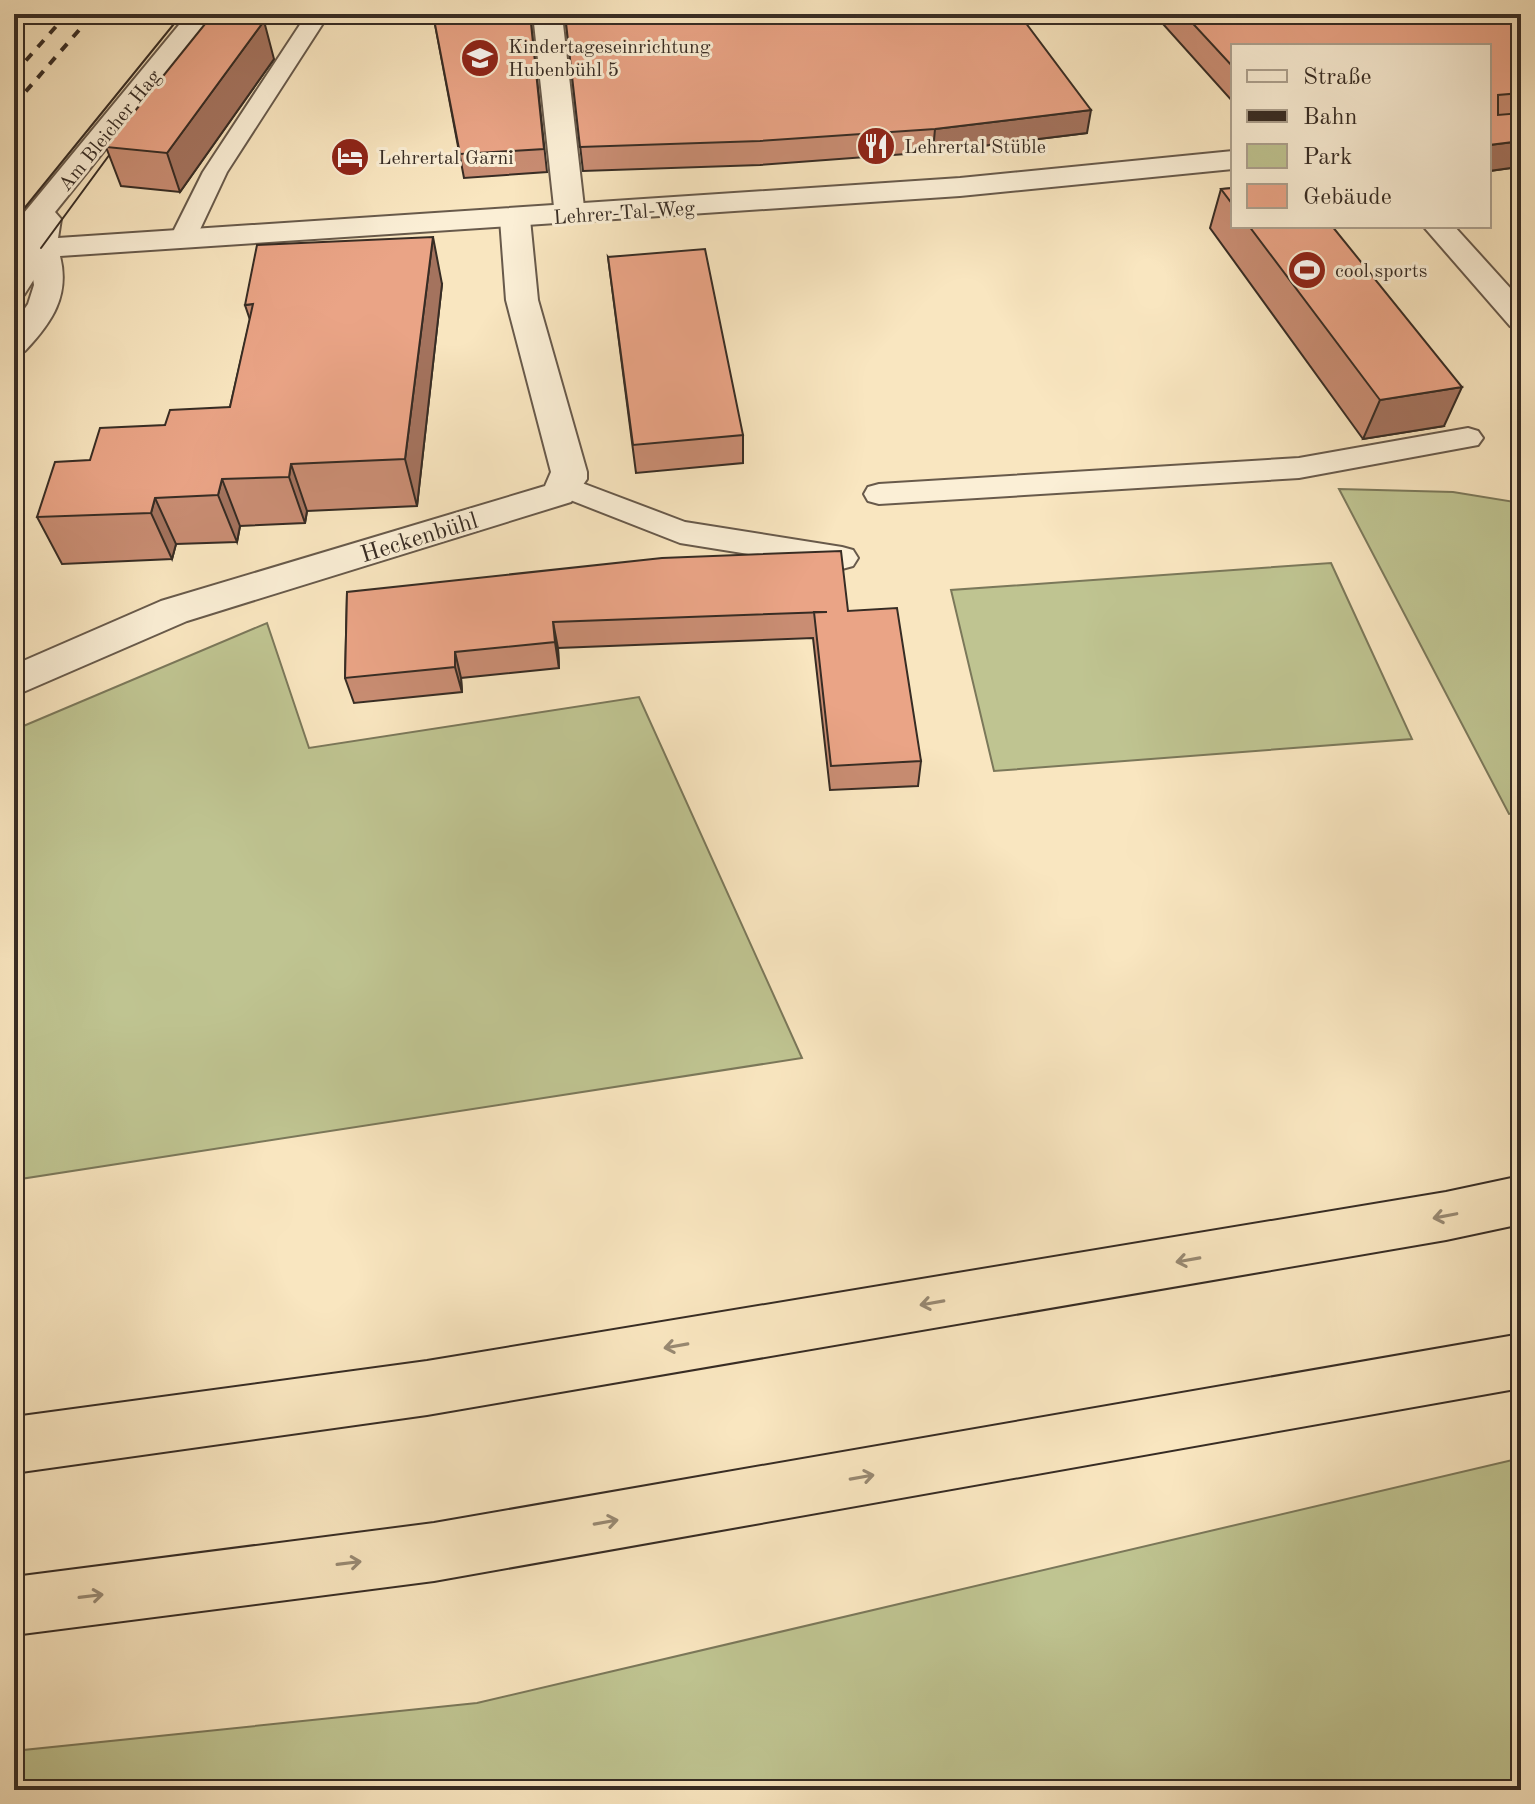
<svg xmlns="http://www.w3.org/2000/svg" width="1535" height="1804" font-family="'Old Standard TT',serif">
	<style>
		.green { fill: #bfc491; stroke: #7b785a; stroke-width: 2 }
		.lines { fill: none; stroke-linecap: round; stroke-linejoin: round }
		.service-casing { stroke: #685a4b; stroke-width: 4 }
		.minor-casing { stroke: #685a4b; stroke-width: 4 }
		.tertiary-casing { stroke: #685a4b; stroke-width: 4 }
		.trunk-casing { stroke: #372c24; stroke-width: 4 }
		.service { fill: #fbefd6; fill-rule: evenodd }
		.minor { fill: #fbefd6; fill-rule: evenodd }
		.tertiary { fill: #fbefd6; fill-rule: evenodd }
		.trunk { fill: #f9e6c0; fill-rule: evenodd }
		.tram { stroke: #372c24; stroke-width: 2 }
		.rail { stroke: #372c24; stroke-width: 4; stroke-dasharray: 9 9; stroke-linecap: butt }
		.wall { fill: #c98d73; stroke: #372c24; stroke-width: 2 }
		.shaded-wall { fill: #a4735e; stroke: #372c24; stroke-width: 2 }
		.building { fill: #eaa486; stroke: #372c24; stroke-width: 2 }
		.oneway { stroke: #988972 }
		.labels { text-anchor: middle; stroke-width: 6; stroke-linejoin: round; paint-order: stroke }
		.far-poi-label { font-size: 20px; fill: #372c24; stroke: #fbefd6; text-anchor: start }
		.far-street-label { font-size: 20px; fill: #372c24; stroke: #fbefd6 }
		.street-label { font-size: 24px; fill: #372c24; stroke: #fbefd6 }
	</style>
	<rect width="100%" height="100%" fill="#f9e6c0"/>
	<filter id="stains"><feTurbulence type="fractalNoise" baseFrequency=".0025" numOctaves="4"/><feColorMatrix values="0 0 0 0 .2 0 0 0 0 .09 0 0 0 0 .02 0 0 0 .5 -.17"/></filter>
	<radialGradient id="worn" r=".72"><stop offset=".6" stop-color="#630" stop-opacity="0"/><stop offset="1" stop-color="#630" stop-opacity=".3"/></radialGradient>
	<!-- green -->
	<path class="green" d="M1339,489L1453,492L1521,503V812L1509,814Z
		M1331,563L1412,739L994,771L951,590Z
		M267,623L309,748L639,697L802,1058L14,1180V730Z
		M1521,1458V1790H14V1751L477,1703Z"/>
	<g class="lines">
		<!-- service casing -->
		<g class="service-casing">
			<path id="service" d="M307,14H329L227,172L195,240L191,246H173L169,240L203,172Z
				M41,240L54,248L24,295L14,297V269L32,242Z
				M1468,428L1478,431L1483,438L1478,445L1299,478L879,504L868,501L864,494L868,487L879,484L1299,458Z
				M566,477L685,522L842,547L853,550L858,558L853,566L842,569L680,543L555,494L551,487L555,480Z"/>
		</g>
		<!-- minor casing -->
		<g class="minor-casing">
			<path id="minor" d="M533,14H559L563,24L585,216L580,222H560L555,216Z
				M515,210L526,213L530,219L538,300L587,472V479L571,502L187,621L14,696V665L161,601L545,486L551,472L506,300L500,219L504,213Z
				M1423,226H1454L1521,300V329L1510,326Z"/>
		</g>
		<!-- tertiary casing -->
		<g class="tertiary-casing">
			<path id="tertiary" d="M188,14H214L55,212L61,219L58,238L960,178L1233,151V169L960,196L60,256C70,296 52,322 25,351L14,354V324L28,304L34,285L30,258L14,259V225Z"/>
		</g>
		<!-- trunk casing -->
		<g class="trunk-casing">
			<path id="trunk" d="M1521,1176V1224L1446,1240L427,1415L14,1473V1417L427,1361L1446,1192Z
				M1521,1334V1388L434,1581L14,1635V1577L434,1523Z"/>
		</g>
		<!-- service -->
		<use href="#service" class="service"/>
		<!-- minor -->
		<use href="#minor" class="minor"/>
		<!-- tertiary -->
		<use href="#tertiary" class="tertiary"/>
		<!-- trunk -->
		<use href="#trunk" class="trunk"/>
		<!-- tram -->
		<path class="tram" d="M14,221L182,14
			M41,248L121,139"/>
		<!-- rail -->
		<path class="rail" d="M14,74L67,14
			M14,105L93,14"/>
	</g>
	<!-- wall -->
	<path class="wall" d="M433,14H530L547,172L464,178Z
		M565,14L1087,133L933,152L760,165L583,171Z
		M1154,14H1262L1268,21H1273L1267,14H1521V170L1518,167L1489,171V46H1233V102Z
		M274,59L180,192L121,186L106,147Z
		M1233,188V226H1332L1444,426L1363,439L1210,228L1221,189Z
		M608,257L743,435V463L636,473Z
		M442,284L417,506L307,511L305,523L240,526L237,542L176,544L172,559L62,564L37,517L90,460L165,425L230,407L250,320L245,305Z
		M347,592L848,611L921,761L918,786L830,790L813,638L558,648L559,668L461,678L462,692L354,703L345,678Z"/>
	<!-- shaded-wall -->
	<path class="shaded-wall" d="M264,21L274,59L180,192L167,153Z
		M1091,110L1087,133L933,152L935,129Z
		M1521,141V160L1518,167L1489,171V145Z
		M433,237L442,284L417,506L405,459Z
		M1462,387L1444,426L1363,439L1380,400Z
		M291,464L307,511L305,523L289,477Z
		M222,479L240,526L237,542L218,495Z
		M155,498L176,544L172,559L151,513Z
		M553,622L558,648L559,668L555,642Z
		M455,652L461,678L462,692L455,667Z"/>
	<!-- building -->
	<path class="building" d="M213,14H254L264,21L167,153L106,147Z
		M433,14H530L544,149L460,154Z
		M565,14H1019L1091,110L935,129L760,141L580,147Z
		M1184,14H1262L1268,21L1300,22V18L1297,14H1521V63L1515,64L1521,70V93L1498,95V115L1521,113V141L1489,145V46H1233V67Z
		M1233,188V205L1221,189Z
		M1249,226H1332L1462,387L1380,400Z
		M433,237L405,459L291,464L289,477L222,479L218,495L155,498L151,513L37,517L55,462L90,460L100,428L165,425L170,410L230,407L253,304L245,305L257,245Z
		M705,249L743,435L633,445L608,257Z
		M841,551L848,611L897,608L921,761L831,766L814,612H827L553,622L555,642L455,652V667L345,678L347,592L662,558Z"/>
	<!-- one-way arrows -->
	<defs><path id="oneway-shaft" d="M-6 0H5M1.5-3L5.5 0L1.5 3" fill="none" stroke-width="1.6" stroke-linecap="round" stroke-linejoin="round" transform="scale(2)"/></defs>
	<g class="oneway">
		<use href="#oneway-shaft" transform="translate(1445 1216) rotate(169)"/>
		<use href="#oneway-shaft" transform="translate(1188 1260) rotate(170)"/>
		<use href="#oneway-shaft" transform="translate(932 1303) rotate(170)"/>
		<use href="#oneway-shaft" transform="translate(676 1346) rotate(170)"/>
		<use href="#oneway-shaft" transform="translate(862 1477) rotate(-10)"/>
		<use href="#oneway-shaft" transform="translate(606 1522) rotate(-10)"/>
		<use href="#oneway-shaft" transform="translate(349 1563) rotate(-7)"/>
		<use href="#oneway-shaft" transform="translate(91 1596) rotate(-7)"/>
	</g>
	<!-- icons -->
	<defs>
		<g id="school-disc" transform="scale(2)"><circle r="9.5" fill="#8f2418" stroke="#fbefd6"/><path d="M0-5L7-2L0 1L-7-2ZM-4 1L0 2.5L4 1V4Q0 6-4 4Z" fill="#fff"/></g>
		<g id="restaurant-disc" transform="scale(2)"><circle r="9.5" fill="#8f2418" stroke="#fbefd6"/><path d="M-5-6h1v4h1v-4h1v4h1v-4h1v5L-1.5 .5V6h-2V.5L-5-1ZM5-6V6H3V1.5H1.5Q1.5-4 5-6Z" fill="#fff"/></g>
		<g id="hotel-disc" transform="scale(2)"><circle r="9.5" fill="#8f2418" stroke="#fbefd6"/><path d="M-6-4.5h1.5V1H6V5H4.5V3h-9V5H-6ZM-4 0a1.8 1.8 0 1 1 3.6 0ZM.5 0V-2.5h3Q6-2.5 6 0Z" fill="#fff"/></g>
		<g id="stadium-disc" transform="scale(2)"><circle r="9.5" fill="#8f2418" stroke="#fbefd6"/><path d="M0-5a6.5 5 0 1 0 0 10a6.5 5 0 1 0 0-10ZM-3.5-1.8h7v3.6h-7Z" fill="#fff"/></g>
	</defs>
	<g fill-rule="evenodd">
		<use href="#school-disc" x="480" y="58"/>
		<use href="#restaurant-disc" x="876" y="146"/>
		<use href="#hotel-disc" x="350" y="157"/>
		<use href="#stadium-disc" x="1307" y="270"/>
	</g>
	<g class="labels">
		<!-- far-poi labels -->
		<g class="far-poi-label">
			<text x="508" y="53">Kindertageseinrichtung<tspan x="508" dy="23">Hubenbühl 5</tspan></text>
			<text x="904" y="153">Lehrertal Stüble</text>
			<text x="378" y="164">Lehrertal Garni</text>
			<text x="1335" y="277">cool sports</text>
		</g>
		<!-- far-street labels -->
		<g class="far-street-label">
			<text transform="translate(109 130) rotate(-51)" y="7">Am Bleicher Hag</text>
			<text transform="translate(624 212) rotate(-4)" y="7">Lehrer-Tal-Weg</text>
		</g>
		<!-- street labels -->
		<g class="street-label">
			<text transform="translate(419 537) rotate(-17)" y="8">Heckenbühl</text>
		</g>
	</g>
	<!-- margin -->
	<rect width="1535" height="1804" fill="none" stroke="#f9e6c0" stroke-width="48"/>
	<rect x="16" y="16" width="1503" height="1772" fill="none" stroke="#372c24" stroke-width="4"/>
	<rect x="24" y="24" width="1487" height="1756" fill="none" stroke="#372c24" stroke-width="2"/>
	<!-- legend -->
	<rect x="1231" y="44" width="260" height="184" fill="#fbefd6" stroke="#ada18f" stroke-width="2"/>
	<rect x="1247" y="70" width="40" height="12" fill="#fbefd6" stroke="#ada18f" stroke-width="2"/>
	<text x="1303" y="84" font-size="24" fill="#372c24">Straße</text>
	<rect x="1247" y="110" width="40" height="12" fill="#372c24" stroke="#ada18f" stroke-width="2"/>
	<text x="1303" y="124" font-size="24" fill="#372c24">Bahn</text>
	<rect x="1247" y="144" width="40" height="24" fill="#bfc491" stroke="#ada18f" stroke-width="2"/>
	<text x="1303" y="164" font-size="24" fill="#372c24">Park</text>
	<rect x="1247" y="184" width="40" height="24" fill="#eaa486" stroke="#ada18f" stroke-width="2"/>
	<text x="1303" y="204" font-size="24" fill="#372c24">Gebäude</text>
	<rect width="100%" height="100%" filter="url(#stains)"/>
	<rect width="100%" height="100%" fill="url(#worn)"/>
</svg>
